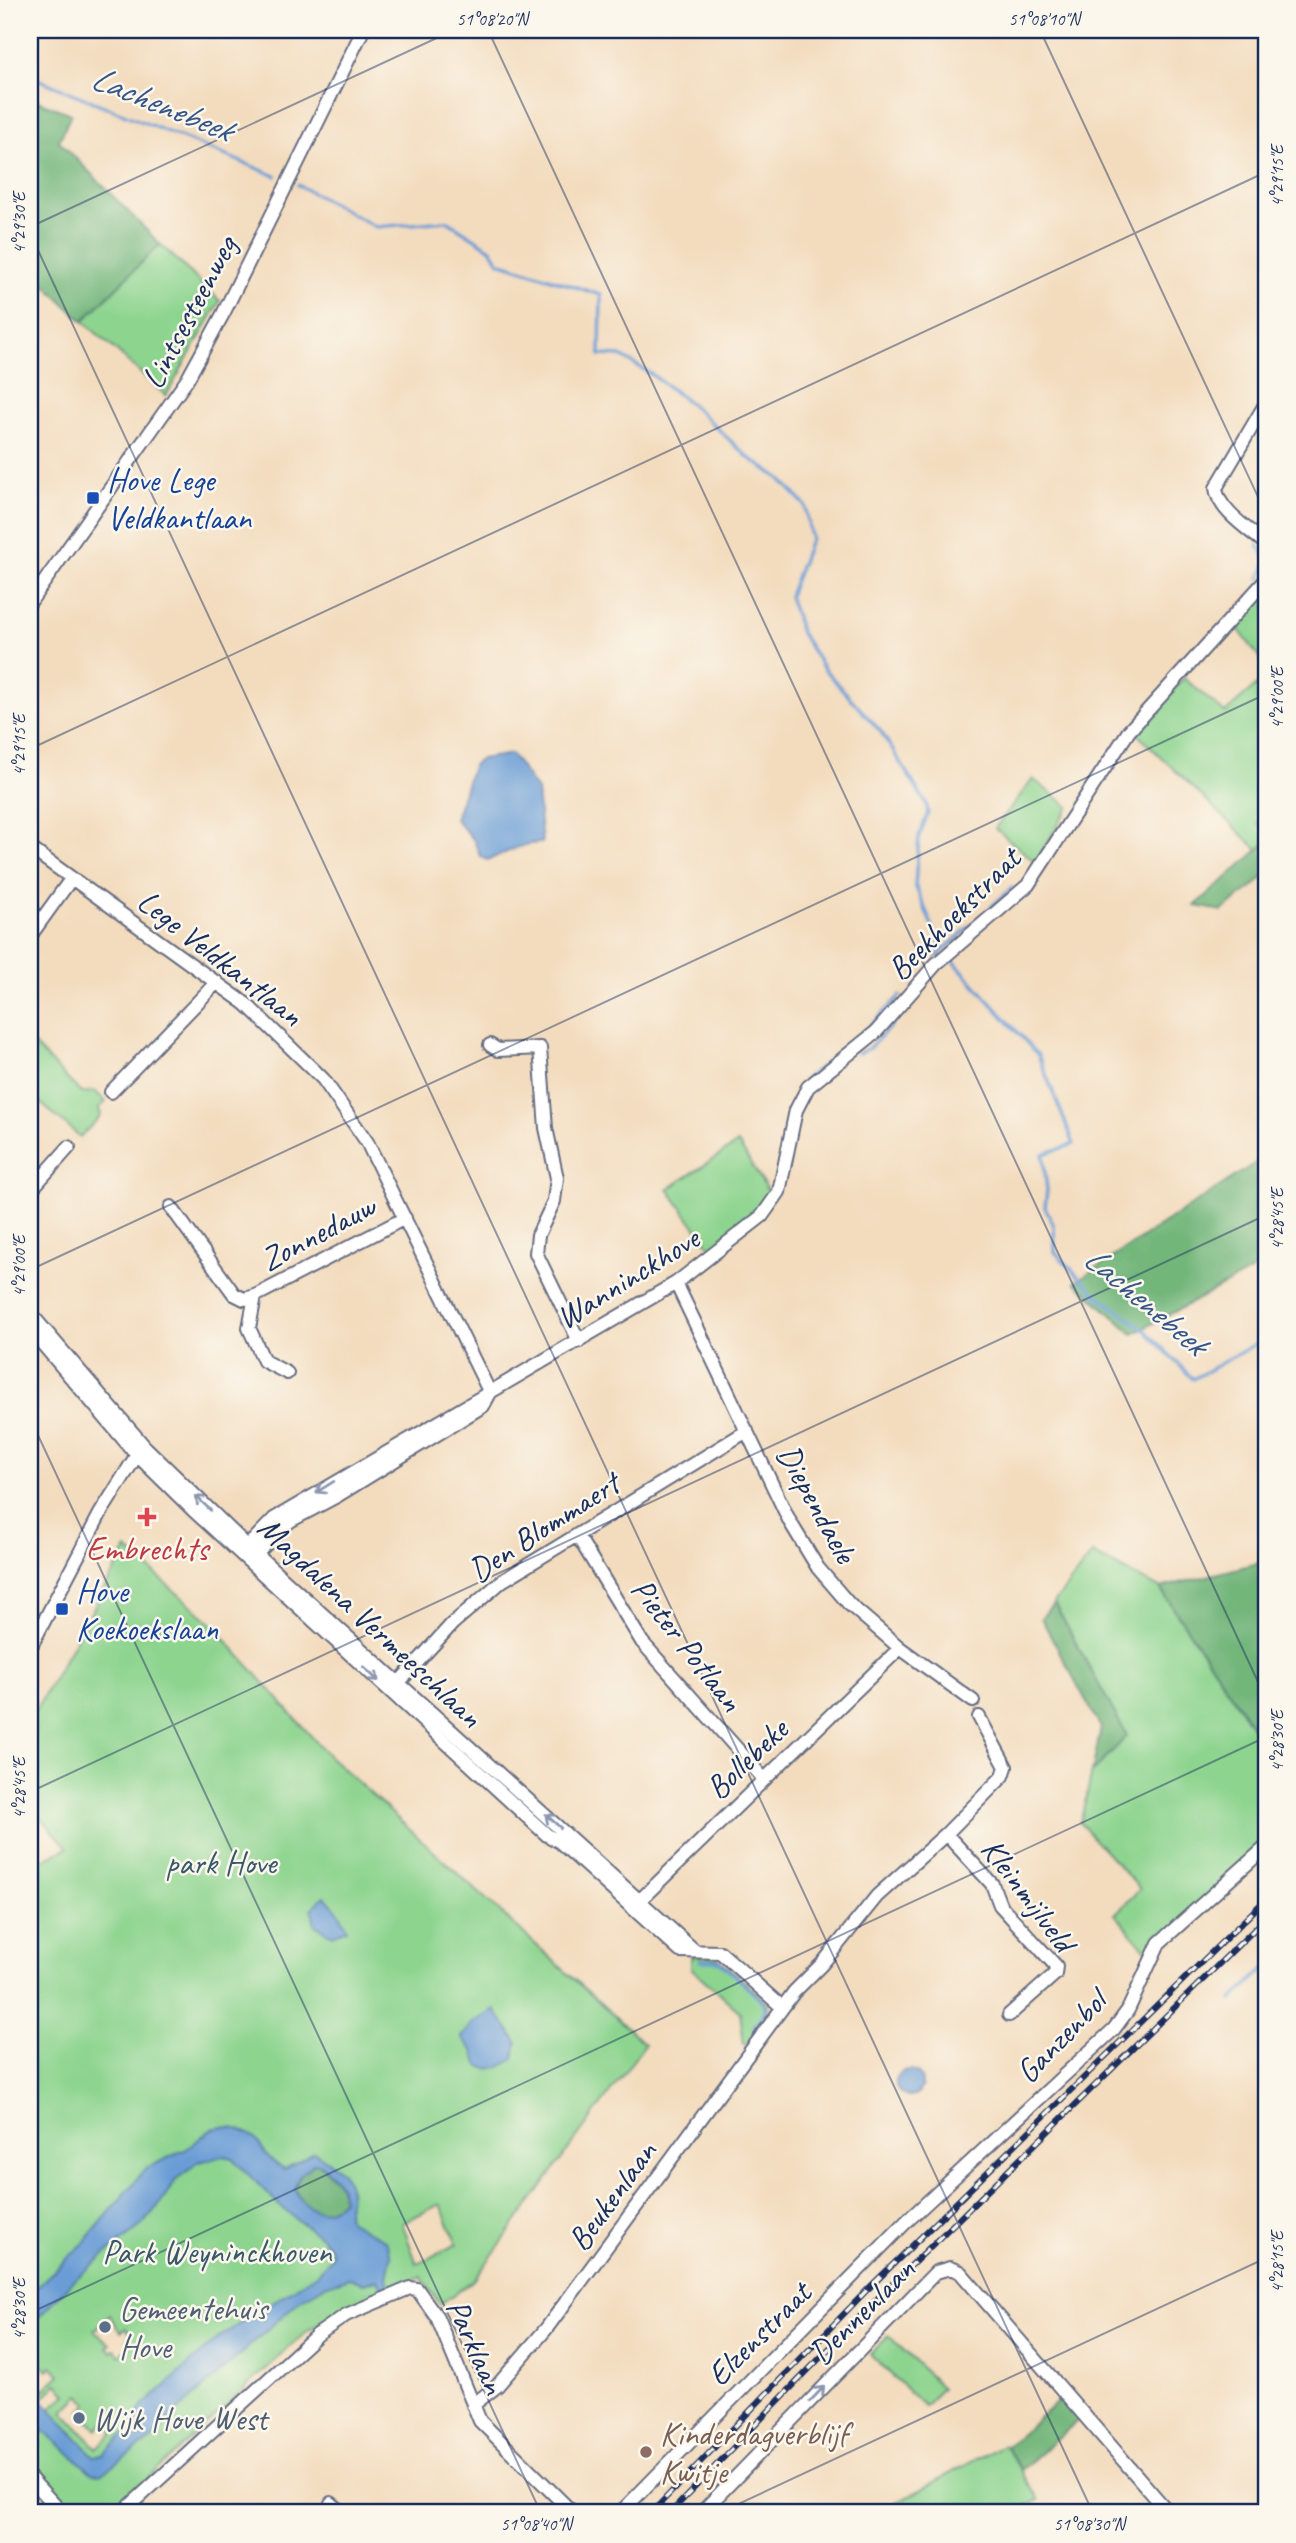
<svg xmlns="http://www.w3.org/2000/svg" width="1296" height="2543" font-family="Caveat,sans-serif">
	<style>
		.green { fill: #8dd48f; stroke: #548276; stroke-width: 2; fill-rule: evenodd }
		.forest { fill: #72b67a; stroke: #46726c; stroke-width: 2 }
		.water { fill: #6b9dd6; stroke: #43669a; stroke-width: 2; fill-rule: evenodd }
		.lines { fill: none; stroke-linecap: round; stroke-linejoin: round }
		.stream { stroke: #6b9dd6; stroke-width: 3.5 }
		.minor-casing { stroke: #676c80; stroke-width: 16 }
		.minor { stroke: #fff; stroke-width: 12 }
		.rail-casing { stroke: #1b2f5e; stroke-width: 6 }
		.rail { stroke: #fbf7ec; stroke-width: 3.5; stroke-dasharray: 10; stroke-linecap: butt }
		.oneway { stroke: #8d97ae }
		.ticks { fill: none; stroke: #1b2f5e; stroke-width: 2; stroke-opacity: 0.45 }
		.transit-dot { fill: #1a4fb4; stroke: #fbf7ec; stroke-width: 2.5 }
		.health-dot { fill: #e0444e; stroke: #fbf7ec; stroke-width: 2.5 }
		.service-dot { fill: #5c6f8a; stroke: #fbf7ec; stroke-width: 2.5 }
		.education-dot { fill: #8d6e63; stroke: #fbf7ec; stroke-width: 2.5 }
		.labels { text-anchor: middle; stroke-width: 5; stroke-linejoin: round; paint-order: stroke }
		.street-label { font-size: 33px; fill: #1b2f5e; stroke: #fbf7ec }
		.transit-label { font-size: 33px; fill: #164399; stroke: #fbf7ec; text-anchor: start }
		.health-label { font-size: 33px; fill: #be3a42; stroke: #fbf7ec }
		.park-label { font-size: 33px; fill: #38586a; stroke: #fbf7ec }
		.service-label { font-size: 33px; fill: #4e5e75; stroke: #fbf7ec; text-anchor: start }
		.education-label { font-size: 33px; fill: #785e54; stroke: #fbf7ec; text-anchor: start }
		.water-label { font-size: 35px; font-style: italic; fill: #375688; stroke: #fbf7ec }
		.neatline { fill: none; stroke: #1b2f5e; stroke-width: 2.5 }
		.ticks-label { font-size: 18px; text-anchor: middle; fill: #1b2f5e }
	</style>
	<rect width="100%" height="100%" fill="#fbf7ec"/>
	<filter id="ink" filterUnits="userSpaceOnUse"><feTurbulence type="fractalNoise" baseFrequency=".0143" numOctaves="2"/><feDisplacementMap in="SourceGraphic" scale="14" xChannelSelector="R" yChannelSelector="G"/><feConvolveMatrix kernelMatrix="1 2 1 2 8 2 1 2 1" color-interpolation-filters="sRGB"/></filter>
	<filter id="wash" filterUnits="userSpaceOnUse"><feTurbulence type="fractalNoise" baseFrequency=".00686" numOctaves="4" result="noise"/><feDisplacementMap in="SourceGraphic" scale="28" xChannelSelector="R" yChannelSelector="G"/><feGaussianBlur stdDeviation="1.57" result="paint"/><feColorMatrix in="noise" values="0 0 0 0 0 0 0 0 0 0 0 0 0 0 0 0 0 1.4 0 .05"/><feComposite in="paint" operator="in"/></filter>
	<g filter="url(#wash)">
		<rect width="100%" height="100%" fill="#f3dcbe"/>
		<!-- green -->
		<path class="green" d="M160,244L220,301L166,396L83,321Z
			M1266,589V666L1236,626Z
			M1184,678L1225,713L1257,685L1266,697V815L1257,823L1266,832V843L1258,850L1134,731Z
			M1033,779L1069,807L1035,862L995,828Z
			M30,1041L81,1093L95,1091L106,1102L99,1108L101,1116L80,1137L30,1094Z
			M738,1143L771,1196L750,1220L713,1251L668,1189Z
			M127,1549L210,1622L328,1755L645,2044L475,2279L440,2304L421,2277L351,2305L307,2331L111,2513H68L30,2473V2427L67,2394L58,2384L30,2409V2376L43,2390L60,2375L52,2366L48,2370L41,2363L36,2366L30,2363V1951L37,1943L30,1935V1872L37,1862L68,1848L30,1805V1720ZM440,2204L457,2244L417,2264L402,2223ZM110,2315L121,2332L126,2328L131,2334L127,2339L132,2344L120,2355L114,2349L111,2351L107,2347L110,2344L94,2330ZM80,2395L88,2404L81,2411L97,2429L105,2422L114,2432L97,2448L63,2412Z
			M1092,1554L1160,1588L1266,1748V1836L1152,1957L1115,1914L1140,1889L1080,1823L1092,1772L1127,1736L1054,1603Z
			M691,1956L718,1958L768,2003V2014L747,2045L744,2044L740,2012L691,1968Z
			M889,2336L942,2388L924,2406L870,2354Z
			M1004,2444L1039,2500L1009,2513H878Z"/>
		<!-- forest -->
		<path class="forest" d="M30,98L71,114L59,141L160,244L83,321L30,271Z
			M1266,843V876L1222,911L1195,906Z
			M1266,1156V1263L1133,1334L1075,1282Z
			M1266,1561V1617L1263,1618L1266,1626V1672L1255,1676L1266,1707V1734L1260,1738L1160,1588Z
			M1054,1603L1127,1736L1092,1772L1101,1728L1041,1618Z
			M314,2163L320,2164L341,2186L342,2201C325,2219 304,2210 294,2189L300,2175Z
			M1063,2397L1082,2417L1021,2470L1006,2447Z"/>
		<!-- water -->
		<path class="water" d="M511,754L537,790L542,843C522,842 506,854 487,860L480,856L474,840L455,819L472,766L481,759Z
			M324,1896L339,1912L347,1929L333,1935L315,1925L312,1909Z
			M495,2010L517,2042L514,2059C502,2066 493,2072 479,2066L473,2051L462,2037L473,2023Z
			M896 2083a13 13 0 1 1 26 0a13 13 0 1 1-26 0Z
			M222,2127C267,2129 255,2156 285,2169L314,2152C347,2173 354,2177 347,2216L350,2221L386,2241L391,2256L387,2278L389,2285L382,2288L378,2280L363,2283L349,2278L325,2286L300,2300L167,2421L158,2434L101,2474L92,2473L30,2419V2387L94,2456L103,2455L131,2427L140,2409L218,2338L316,2274L332,2257L331,2249L322,2238L284,2210L232,2158L223,2156L199,2162L174,2182L164,2199L142,2225L74,2280L30,2326V2293L85,2242L146,2168L187,2149L211,2129ZM314,2163L321,2164L341,2186L342,2201C325,2219 304,2210 294,2189L300,2175Z"/>
		<g class="lines">
			<!-- stream -->
			<path class="stream" d="M30,76L276,176
				M298,185L376,227L447,221L491,249L499,262L601,295L600,355L621,356L651,374L691,404L749,458L779,478L805,505L811,538L789,596L801,633L824,669L881,732L926,803L928,813L919,836L915,885L942,949
				M1258,545L1266,558
				M1260,578L1266,566
				M936,957L1012,888
				M950,957L1038,1055L1074,1144L1043,1154L1047,1190L1045,1207L1054,1226L1055,1252L1097,1295L1145,1330L1193,1379L1266,1338
				M858,1053L868,1049L896,1021
				M804,1080L861,1035L900,996
				M700,1961H719L764,2003L765,2010L754,2027
				M1232,2000L1266,1967"/>
		</g>
	</g>
	<g filter="url(#ink)">
		<g class="lines">
			<!-- minor casing -->
			<g class="minor-casing">
				<path id="minor" d="M1266,403L1216,488C1218,511 1250,530 1266,544
					M30,602L187,380L223,314L363,30
					M30,848L246,1004L323,1079L367,1142L490,1393
					M30,936L71,879
					M490,1045L498,1050L540,1048L546,1128L557,1178L554,1201L538,1235L536,1253L579,1341
					M111,1092L217,982
					M30,1191L69,1147
					M171,1207L234,1294L244,1299L255,1296L405,1218
					M676,1283L790,1522L818,1568L849,1604L900,1648L973,1701
					M255,1296L249,1328L264,1361L287,1373
					M30,1313L144,1446L247,1546L695,1951
					M30,1329L136,1454L193,1510L547,1835L560,1842L680,1951L720,1952L782,2007
					M577,1535L642,1642L764,1779
					M241,1553L274,1519L676,1283L762,1216L779,1192L796,1110L808,1087L876,1032L936,964L1028,885L1129,731L1266,580
					M252,1558L290,1521L337,1496L483,1406L490,1393
					M30,1648L100,1514L140,1450
					M393,1689L452,1624L502,1581L747,1431
					M946,1834L992,1884L1000,1905L1056,1966L1055,1974L1009,2015
					M636,1904L900,1648
					M473,2405L497,2386L546,2329L794,1992L822,1964L877,1896L946,1834L1003,1776L1006,1767L979,1717
					M30,2478L62,2513
					M331,2503L343,2513
					M122,2513L317,2335L346,2315L410,2288L417,2289L437,2317L480,2421L573,2513
					M620,2513L906,2222L1114,2029L1128,2010L1159,1943L1266,1847
					M701,2513L936,2272L950,2268L960,2272L1169,2513"/>
			</g>
			<!-- minor -->
			<use href="#minor" class="minor"/>
			<!-- rail casing -->
			<g class="rail-casing">
				<path id="rail" d="M651,2513L867,2290L1266,1899
					M670,2513L878,2298L1266,1918"/>
			</g>
			<!-- rail -->
			<use href="#rail" class="rail"/>
		</g>
		<!-- one-way arrows -->
		<defs><path id="oneway-shaft" d="M-6 0H5M1.5-3L5.5 0L1.5 3" fill="none" stroke-width="1.6" stroke-linecap="round" stroke-linejoin="round" transform="scale(1.75)"/></defs>
		<g class="oneway">
			<use href="#oneway-shaft" transform="translate(325 1487) rotate(148)"/>
			<use href="#oneway-shaft" transform="translate(203 1503) rotate(-136)"/>
			<use href="#oneway-shaft" transform="translate(371 1674) rotate(43)"/>
			<use href="#oneway-shaft" transform="translate(553 1821) rotate(-138)"/>
			<use href="#oneway-shaft" transform="translate(817 2394) rotate(-46)"/>
		</g>
	</g>
	<!-- ticks -->
	<path class="ticks" d="M488,30L1266,1699M1040,30L1266,514M30,227L454,30M30,233L1093,2513M30,749L1266,172M30,1270L1266,694M30,1418L541,2513M30,1792L1266,1215M30,2313L1266,1737M719,2513L1266,2258"/>
	<!-- markers -->
	<g class="transit-dot">
		<rect x="86" y="491" width="14" height="14" rx="3.5"/>
		<rect x="55" y="1602" width="14" height="14" rx="3.5"/>
	</g>
	<path class="health-dot" d="M143.5 1506.5h7v7h7v7h-7v7h-7v-7h-7v-7h7z"/>
	<g class="service-dot">
		<circle cx="105" cy="2327" r="7"/>
		<circle cx="79" cy="2418" r="7"/>
	</g>
	<circle class="education-dot" cx="646" cy="2452" r="7"/>
	<g class="labels">
		<!-- street labels -->
		<g class="street-label">
			<text transform="translate(188 312) rotate(-62)" y="12">Lintsesteenweg</text>
			<text transform="translate(953 913) rotate(-45)" y="12">Beekhoekstraat</text>
			<text transform="translate(221 957) rotate(38)" y="12">Lege Veldkantlaan</text>
			<text transform="translate(317 1232) rotate(-28)" y="12">Zonnedauw</text>
			<text transform="translate(627 1277) rotate(-32)" y="12">Wanninckhove</text>
			<text transform="translate(818 1503) rotate(61)" y="12">Diependaele</text>
			<text transform="translate(543 1526) rotate(-33)" y="12">Den Blommaert</text>
			<text transform="translate(371 1621) rotate(43)" y="12">Magdalena Vermeeschlaan</text>
			<text transform="translate(688 1644) rotate(52)" y="12">Pieter Potlaan</text>
			<text transform="translate(746 1758) rotate(-44)" y="12">Bollebeke</text>
			<text transform="translate(1029 1894) rotate(53)" y="12">Kleinmijlveld</text>
			<text transform="translate(1060 2036) rotate(-46)" y="12">Ganzenbol</text>
			<text transform="translate(611 2195) rotate(-54)" y="12">Beukenlaan</text>
			<text transform="translate(861 2310) rotate(-45)" y="12">Dennenlaan</text>
			<text transform="translate(758 2333) rotate(-45)" y="12">Elzenstraat</text>
			<text transform="translate(477 2346) rotate(66)" y="12">Parklaan</text>
		</g>
		<!-- transit labels -->
		<g class="transit-label">
			<text x="107" y="491">Hove Lege<tspan x="107" dy="38">Veldkantlaan</tspan></text>
			<text x="76" y="1602">Hove<tspan x="76" dy="38">Koekoekslaan</tspan></text>
		</g>
		<!-- health labels -->
		<g class="health-label">
			<text x="147" y="1560">Embrechts</text>
		</g>
		<!-- park labels -->
		<g class="park-label">
			<text x="221" y="1874">park Hove</text>
			<text x="217" y="2263">Park Weyninckhoven</text>
		</g>
		<!-- service labels -->
		<g class="service-label">
			<text x="119" y="2320">Gemeentehuis<tspan x="119" dy="38">Hove</tspan></text>
			<text x="93" y="2430">Wijk Hove West</text>
		</g>
		<!-- education labels -->
		<g class="education-label">
			<text x="660" y="2445">Kinderdagverblijf<tspan x="660" dy="38">Kwitje</tspan></text>
		</g>
		<!-- water labels -->
		<g class="water-label">
			<text transform="translate(162 103) rotate(22)" y="12">Lachenebeek</text>
			<text transform="translate(1146 1300) rotate(40)" y="12">Lachenebeek</text>
		</g>
	</g>
	<!-- margin -->
	<rect width="1296" height="2543" fill="none" stroke="#fbf7ec" stroke-width="77"/>
	<rect x="38" y="38" width="1220" height="2466" class="neatline"/>
	<g class="ticks-label">
		<text x="492" y="25">51°08'20"N</text>
		<text x="1044" y="25">51°08'10"N</text>
		<text transform="translate(1277 176) rotate(-90)" y="6">4°29'15"E</text>
		<text transform="translate(19 223) rotate(-90)" y="6">4°29'30"E</text>
		<text transform="translate(1277 698) rotate(-90)" y="6">4°29'00"E</text>
		<text transform="translate(19 745) rotate(-90)" y="6">4°29'15"E</text>
		<text transform="translate(1277 1219) rotate(-90)" y="6">4°28'45"E</text>
		<text transform="translate(19 1266) rotate(-90)" y="6">4°29'00"E</text>
		<text transform="translate(1277 1741) rotate(-90)" y="6">4°28'30"E</text>
		<text transform="translate(19 1788) rotate(-90)" y="6">4°28'45"E</text>
		<text transform="translate(1277 2262) rotate(-90)" y="6">4°28'15"E</text>
		<text transform="translate(19 2309) rotate(-90)" y="6">4°28'30"E</text>
		<text x="536" y="2530">51°08'40"N</text>
		<text x="1089" y="2530">51°08'30"N</text>
	</g>
</svg>
